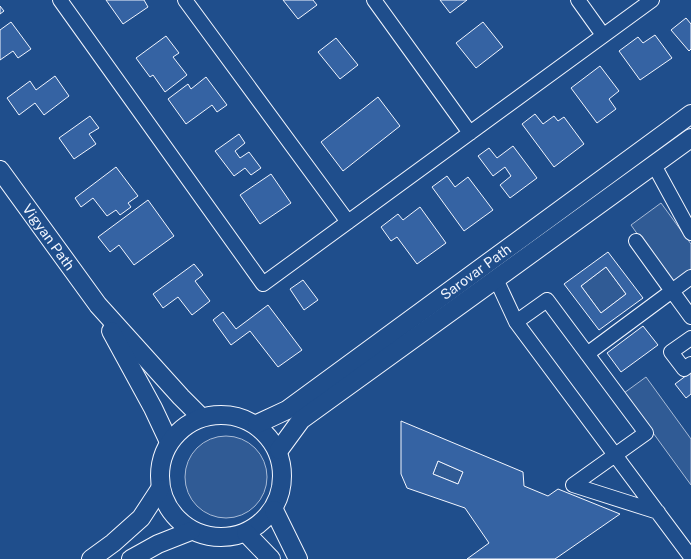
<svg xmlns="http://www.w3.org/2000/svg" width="691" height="559" font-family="'Public Sans',sans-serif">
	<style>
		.built { fill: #305b95; stroke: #a8bbd7 }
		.building { fill: #3563a3; stroke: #f2f6ff; fill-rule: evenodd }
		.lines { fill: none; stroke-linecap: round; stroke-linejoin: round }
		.minor-casing { stroke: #f2f6ff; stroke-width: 16 }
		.major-casing { stroke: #f2f6ff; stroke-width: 20 }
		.minor { stroke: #1f4e8c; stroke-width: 14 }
		.major { stroke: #1f4e8c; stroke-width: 18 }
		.labels { text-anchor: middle; stroke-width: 3; stroke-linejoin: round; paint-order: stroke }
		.street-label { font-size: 14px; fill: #f2f6ff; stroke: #1f4e8c }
	</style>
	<rect width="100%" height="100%" fill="#1f4e8c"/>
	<!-- built -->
	<path class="built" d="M661,203L691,244V269L672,283L631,225Z
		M606,267L626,294L601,313L581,286Z
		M646,377L691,439V485L624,393Z
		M185 477a41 41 0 1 1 82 0a41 41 0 1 1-82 0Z
		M438,461L463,472L458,484L433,474Z"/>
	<!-- building -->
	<path class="building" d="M106,0H144L148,7L123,24Z
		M283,0H313L317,5L298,19Z
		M440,0H467L450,13Z
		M0,6L4,11L0,14Z
		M686,18L691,24V49L689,51L671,30Z
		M11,22L31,49L18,58L13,51L0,60V30Z
		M483,22L503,47L476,68L456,43Z
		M655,35L672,58L640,80L619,51L638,37L643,43Z
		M166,36L179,53L173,57L187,75L165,92L153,75L150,77L136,58Z
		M336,38L358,65L340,79L318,52Z
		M600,66L619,91L609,99L616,109L597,123L571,88Z
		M55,76L69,96L44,115L35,103L19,115L7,98L30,81L36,90Z
		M206,77L227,105L217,112L212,105L186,124L168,99L188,84L191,89Z
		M378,97L400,126L343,171L321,142Z
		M535,114L543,124L554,116L558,121L564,117L584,144L554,167L522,124Z
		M90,116L99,128L89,134L96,144L74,159L59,138Z
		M239,134L245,143L235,151L240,158L249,152L261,168L251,175L245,168L234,176L215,151Z
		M513,146L537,178L510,198L500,185L511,176L505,167L493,176L478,156L489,148L497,158Z
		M116,167L138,196L128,203L131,207L120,215L116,210L107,216L93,198L81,207L75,198Z
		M271,174L291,203L260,224L240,195Z
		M447,176L455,187L468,177L493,210L464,231L432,187Z
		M148,200L174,236L134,265L119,245L110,252L98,237Z
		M420,207L446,243L417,264L397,237L391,241L381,227L398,214L403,220Z
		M608,252L643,298L599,330L564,284ZM606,267L626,294L601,313L581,286Z
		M194,264L203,275L195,281L210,301L192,315L178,297L163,308L153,294Z
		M303,280L318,300L304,310L290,289Z
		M268,305L302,350L278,367L250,331L231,345L213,320L223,312L236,329Z
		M643,326L658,345L621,372L607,353Z
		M691,372V394L686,398L675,384Z
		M401,421L523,472L524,486L548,496L558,489L620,514L555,559H467L489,543L465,508L407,488L401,474ZM438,461L463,472L458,484L433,474Z"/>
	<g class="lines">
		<!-- minor casing -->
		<g class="minor-casing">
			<path id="minor" d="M60,0L263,284L652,0
				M185,0L348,222
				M374,0L470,133
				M578,0L603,35
				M654,165L691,233
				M691,277L672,291L691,317
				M496,279L516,322L691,557
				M516,322L547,300L646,433L573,485L658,512
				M691,338L671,352L684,369L691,364
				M587,354L672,291L636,241"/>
		</g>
		<!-- major casing -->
		<g class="major-casing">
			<g id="major">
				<path id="s1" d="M0,170L98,305L181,397L201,417"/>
				<path d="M111,331L153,408L169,442"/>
				<circle cx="221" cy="476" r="61"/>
				<path id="s2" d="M257,424L287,410L691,114"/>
				<path d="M279,450L301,420L691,138"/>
				<path d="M274,510L298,559"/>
				<path d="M246,533L271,559"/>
				<path d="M91,559L113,543L141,518L160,489"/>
				<path d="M131,559L158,544L191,531"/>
			</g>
		</g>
		<!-- minor -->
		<use href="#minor" class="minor"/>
		<!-- major -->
		<use href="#major" class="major"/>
	</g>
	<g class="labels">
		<!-- street labels -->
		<g class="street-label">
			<text dy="5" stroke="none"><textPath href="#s1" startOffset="83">Vigyan Path</textPath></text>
			<text dy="5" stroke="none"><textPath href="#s2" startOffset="267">Sarovar Path</textPath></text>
		</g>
	</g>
</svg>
